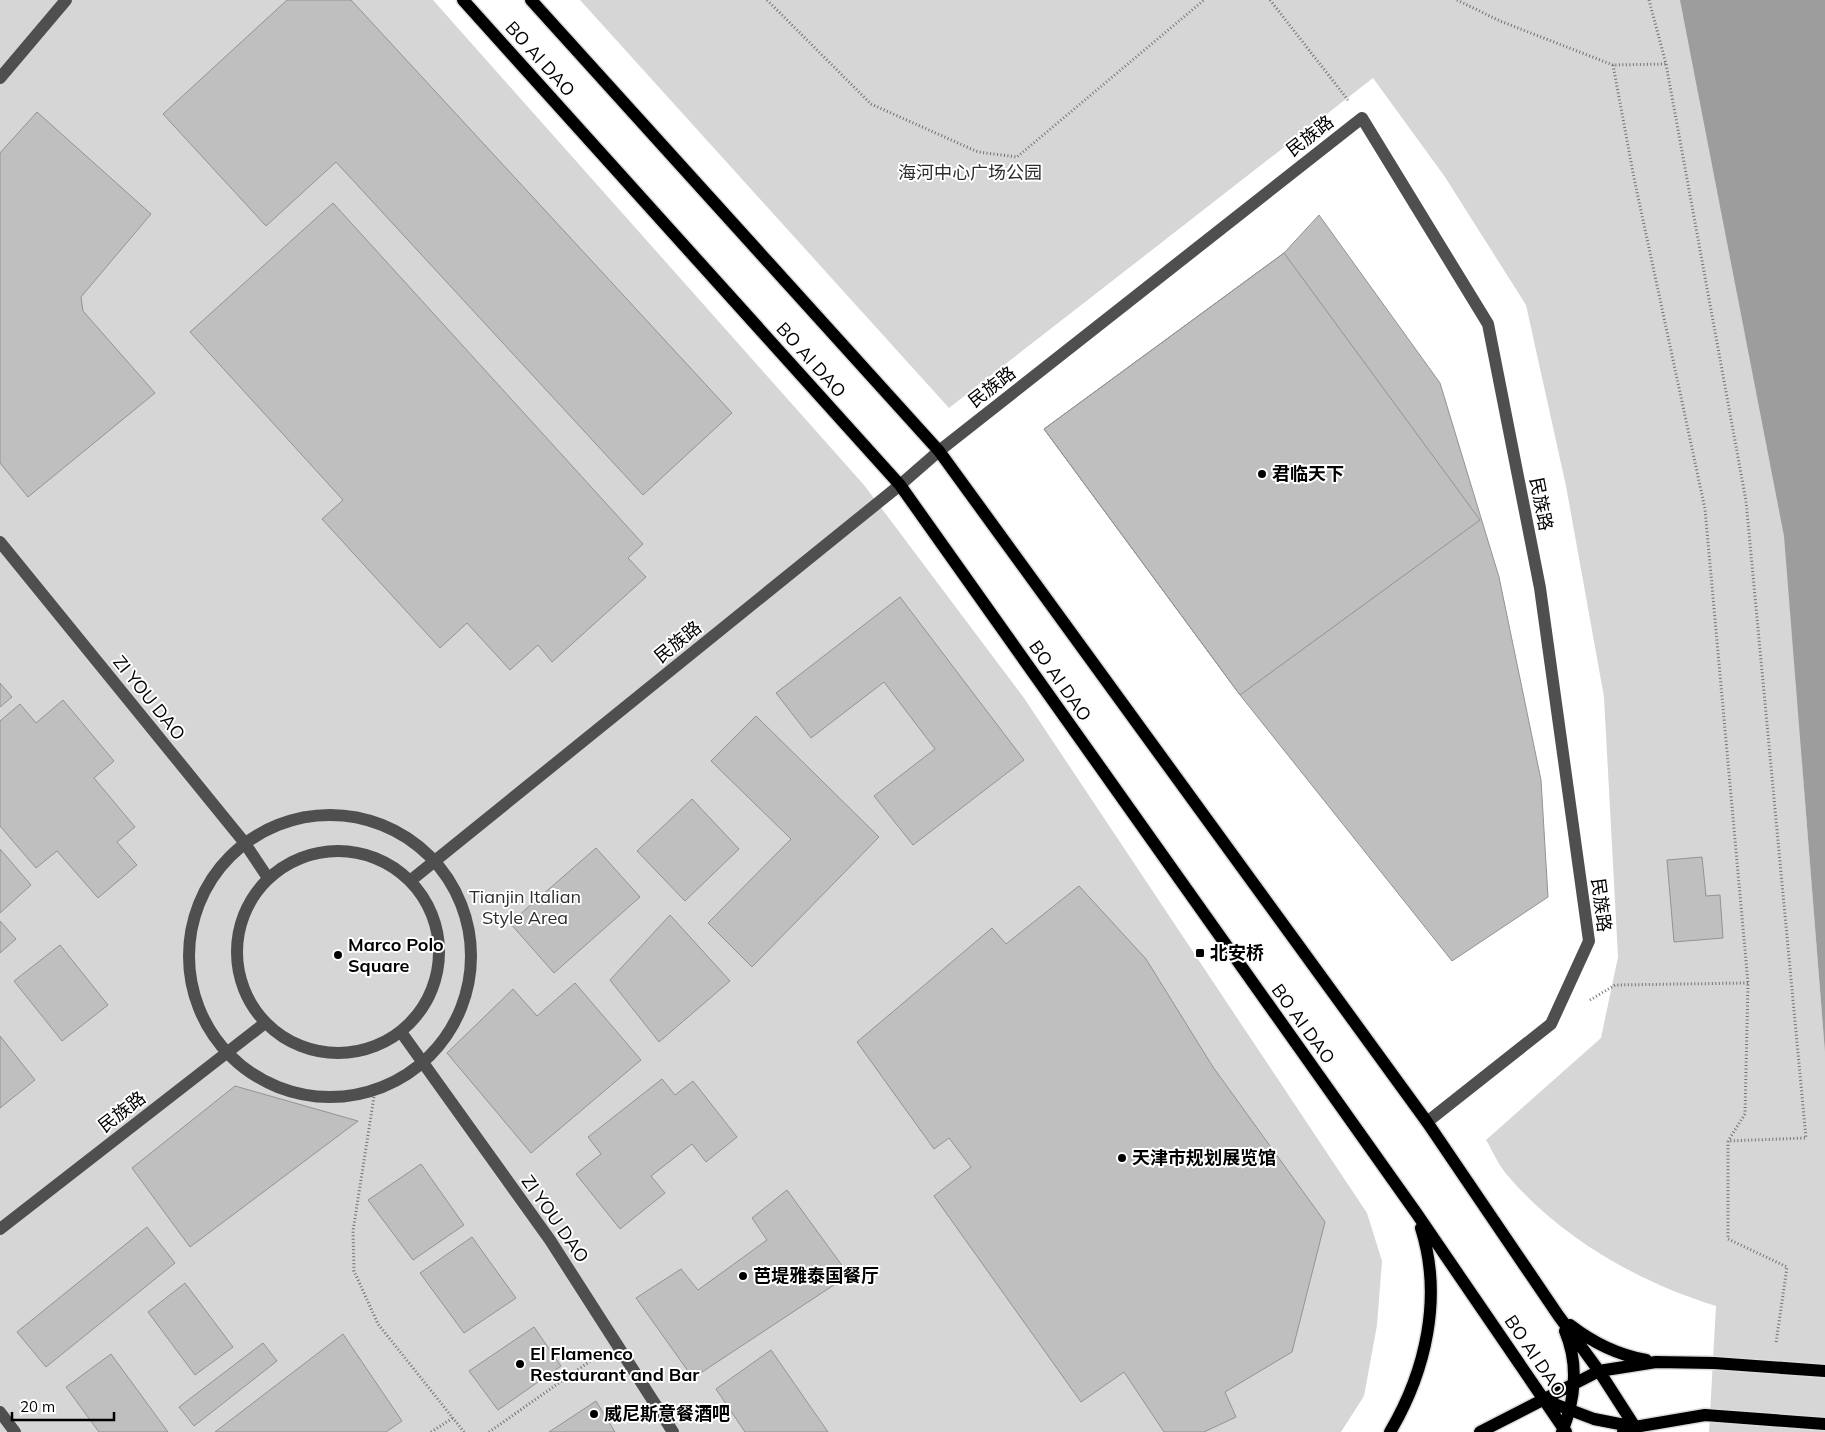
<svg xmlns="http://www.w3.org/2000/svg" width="1825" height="1432" font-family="Mulish,'Noto Sans SC',sans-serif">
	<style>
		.green { fill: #d6d6d6 }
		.water { fill: #9d9d9d }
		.building { fill: #bfbfbf; stroke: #939393 }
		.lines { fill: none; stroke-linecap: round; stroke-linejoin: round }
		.major-casing { stroke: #dbdbdb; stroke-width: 15 }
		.path { stroke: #717171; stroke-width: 3; stroke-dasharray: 1 2.5; stroke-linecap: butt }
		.minor { stroke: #4f4f4f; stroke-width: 12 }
		.major { stroke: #000; stroke-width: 12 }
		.poi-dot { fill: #000; stroke: #fff; stroke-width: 2 }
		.labels { text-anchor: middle; stroke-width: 4; stroke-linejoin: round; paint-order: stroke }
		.street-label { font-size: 18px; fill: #000; stroke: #fff }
		.park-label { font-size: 18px; fill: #2d2d2d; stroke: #fff }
		.poi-label { font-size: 18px; font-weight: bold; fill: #000; stroke: #fff; text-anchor: start }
	</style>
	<rect width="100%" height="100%" fill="#fff"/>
	<!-- green -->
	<path class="green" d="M0,0H433L864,485L1024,698L1367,1213L1382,1261L1377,1325L1364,1396L1341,1432H0Z
		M580,0H1825L1802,761L1825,1053V1432H1709L1716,1306C1638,1282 1561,1238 1508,1176C1499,1166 1493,1152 1486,1140L1601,1038L1618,957L1604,697L1566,486L1526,305L1445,177L1373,78L949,408Z"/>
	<!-- water -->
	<path class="water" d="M1680,0H1825V1053L1784,536Z"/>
	<!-- building -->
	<path class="building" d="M287,0H351L732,413L643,495L336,162L266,226L163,114Z
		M37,112L151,214L81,297L83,311L155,393L28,497L0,463V153Z
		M333,203L643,544L628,558L646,577L552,662L538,645L510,670L467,623L440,648L322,519L343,500L190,332Z
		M1319,215L1440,383L1499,577L1541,780L1548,897L1452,961L1240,695L1044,429L1284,253Z
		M1284,253L1480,520L1240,695L1044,429Z
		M900,597L1024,760L913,845L874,796L935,749L884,682L811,738L776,693Z
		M0,683L12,697L0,707Z
		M63,700L114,761L94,778L135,827L117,842L137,865L98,898L57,851L36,868L0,826V721L20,704L36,723Z
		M756,716L879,837L752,967L708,923L791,839L711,761Z
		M692,799L739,849L685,901L637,851Z
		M596,848L640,897L554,973L510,923Z
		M0,849L31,885L0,913Z
		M1702,857L1706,896L1720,895L1723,938L1674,942L1667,860Z
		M1079,886L1146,959L1213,1067L1325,1222L1292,1352L1225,1392L1236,1417L1204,1432H1164L1124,1372L1081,1402L934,1196L971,1167L949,1138L934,1149L857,1042L992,928L1006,944Z
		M670,915L730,981L659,1042L610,980Z
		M0,921L16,939L0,953Z
		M60,945L108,1005L62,1041L14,981Z
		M575,983L641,1060L531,1153L447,1053L513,989L537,1016Z
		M0,1036L35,1080L0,1108Z
		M662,1079L675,1095L693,1081L737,1137L706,1162L692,1144L651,1176L665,1193L620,1229L576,1174L601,1154L588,1137Z
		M235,1086L358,1121L190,1247L132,1168Z
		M421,1164L464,1225L413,1260L368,1200Z
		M787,1190L849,1275L693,1378L636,1298L681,1269L698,1290L767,1240L752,1218Z
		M147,1227L175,1263L46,1367L17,1332Z
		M472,1237L516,1298L464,1333L420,1273Z
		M185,1283L233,1347L195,1375L148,1312Z
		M534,1327L561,1366L498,1410L469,1371Z
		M343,1334L402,1421L386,1432H215Z
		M263,1343L277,1361L194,1426L179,1407Z
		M771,1350L828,1432H745L716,1389Z
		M111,1354L168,1432H99L66,1387Z
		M596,1401L615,1432H549Z"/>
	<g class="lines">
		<!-- major casing -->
		<g class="major-casing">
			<path id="major" d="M463,0L900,485L1417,1214L1566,1432
				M531,0L939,451L1427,1122L1558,1315L1599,1371L1635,1427
				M1570,1325C1592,1342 1618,1355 1646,1360
				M1544,1400L1594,1419L1635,1427
				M1390,1432C1426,1371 1443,1297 1421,1228
				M1480,1432L1599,1371L1656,1362L1714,1363L1825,1371
				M1562,1432C1575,1400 1579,1364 1565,1331
				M1623,1432L1635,1427L1705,1415L1825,1424"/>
		</g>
		<!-- path -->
		<path class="path" d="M767,0L871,104L978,152L1017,157L1204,0
			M1270,0L1348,100
			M1457,0L1500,21L1613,65L1666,64
			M1649,0L1666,64L1746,501L1806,1138L1728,1141V1239L1787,1267L1776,1343
			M1613,65L1634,178L1705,509L1748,983L1745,1114L1728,1141
			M1590,1000L1615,985L1748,983
			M375,1090L353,1231L354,1271L378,1324L464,1432
			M431,1432L453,1418
			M489,1432L596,1357"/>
		<!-- minor -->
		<path class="minor" d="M0,78L66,0
			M0,542L244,842L268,878
			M189 956a141 141 0 1 1 282 0a141 141 0 1 1-282 0Z
			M237 952a101 101 0 1 1 202 0a101 101 0 1 1-202 0Z
			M410,881L900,485L939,451L1362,118L1488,324L1540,588L1589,941L1551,1024L1427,1122
			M401,1032L550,1240L673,1432
			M0,1229L265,1023
			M0,1412L15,1432"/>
		<!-- major -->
		<use href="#major" class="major"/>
	</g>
	<!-- markers -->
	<g class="poi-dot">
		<circle cx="1262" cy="474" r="5"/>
		<rect x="1195" y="948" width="10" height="10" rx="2.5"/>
		<circle cx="338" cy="955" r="5"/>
		<circle cx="1122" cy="1158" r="5"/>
		<circle cx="743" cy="1276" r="5"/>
		<circle cx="520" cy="1364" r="5"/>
		<circle cx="594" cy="1414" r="5"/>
	</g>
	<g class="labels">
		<!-- street labels -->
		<g class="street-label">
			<text transform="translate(540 59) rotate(48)" y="6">BO AI DAO</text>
			<text transform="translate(1310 136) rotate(-38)" y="6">民族路</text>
			<text transform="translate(811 360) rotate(48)" y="6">BO AI DAO</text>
			<text transform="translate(992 387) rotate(-38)" y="6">民族路</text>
			<text transform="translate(1541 504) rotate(79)" y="6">民族路</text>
			<text transform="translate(678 642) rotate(-39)" y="6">民族路</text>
			<text transform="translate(1060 681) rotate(55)" y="6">BO AI DAO</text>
			<text transform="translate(149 698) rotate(51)" y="6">ZI YOU DAO</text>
			<text transform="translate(1601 905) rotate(83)" y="6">民族路</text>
			<text transform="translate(1303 1024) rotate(54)" y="6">BO AI DAO</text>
			<text transform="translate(122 1112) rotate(-38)" y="6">民族路</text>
			<text transform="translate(555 1219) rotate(55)" y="6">ZI YOU DAO</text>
			<text transform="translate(1535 1356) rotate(56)" y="6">BO AI DAO</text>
		</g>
		<!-- park labels -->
		<g class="park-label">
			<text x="970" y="179">海河中心广场公园</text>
			<text x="525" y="903">Tianjin Italian<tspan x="525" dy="21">Style Area</tspan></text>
		</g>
		<!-- poi labels -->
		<g class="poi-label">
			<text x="1272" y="480">君临天下</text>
			<text x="348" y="951">Marco Polo<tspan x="348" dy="21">Square</tspan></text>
			<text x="1210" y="959">北安桥</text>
			<text x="1132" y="1164">天津市规划展览馆</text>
			<text x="753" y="1282">芭堤雅泰国餐厅</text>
			<text x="530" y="1360">El Flamenco<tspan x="530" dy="21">Restaurant and Bar</tspan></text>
			<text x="604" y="1420">威尼斯意餐酒吧</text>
		</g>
	</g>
	<!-- scale -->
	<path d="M12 1412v8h102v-8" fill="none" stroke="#000000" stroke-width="2.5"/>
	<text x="20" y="1412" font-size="15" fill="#000000" stroke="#ffffff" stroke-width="4" paint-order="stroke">20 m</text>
</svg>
